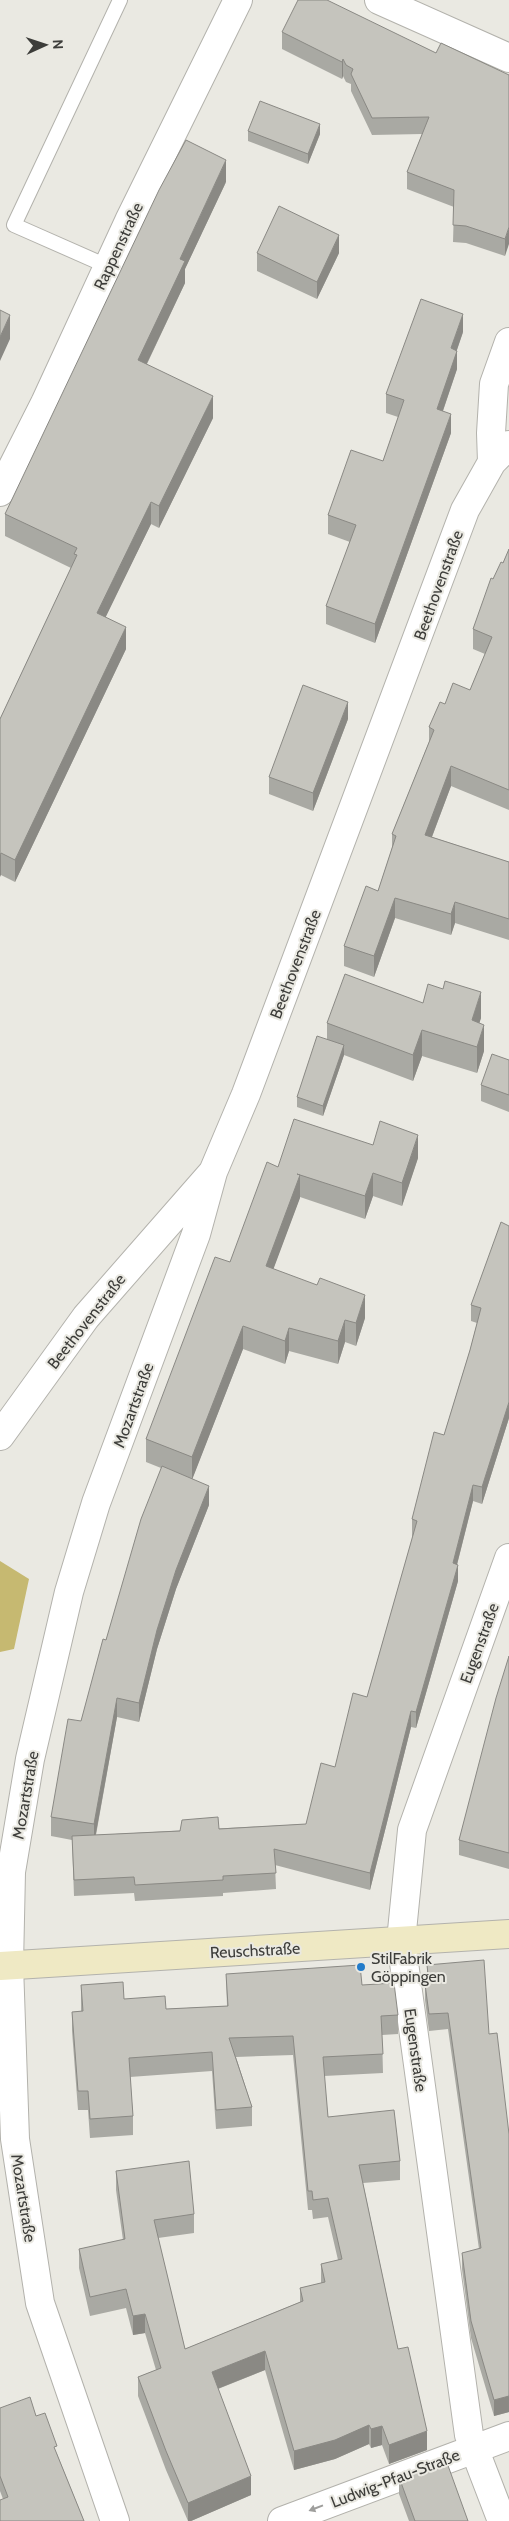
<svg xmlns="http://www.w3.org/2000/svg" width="509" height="2521" font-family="Cabin,sans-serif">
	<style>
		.green { fill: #c6b971 }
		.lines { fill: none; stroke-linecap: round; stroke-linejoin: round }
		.lane-casing { stroke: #b3b2ac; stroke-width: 16 }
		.street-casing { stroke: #b3b2ac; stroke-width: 30 }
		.secondary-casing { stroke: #b3b2ac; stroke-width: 30 }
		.lane { stroke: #fff; stroke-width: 14 }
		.street { stroke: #fff; stroke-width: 28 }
		.secondary { stroke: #efe9c4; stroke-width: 28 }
		.wall { fill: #a9a9a3 }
		.shaded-wall { fill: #8a8984 }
		.building { fill: #c5c4bd; stroke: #8a8984 }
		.oneway { fill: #9e9e9c }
		.poi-dot { fill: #237cca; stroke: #eae9e2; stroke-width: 2 }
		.labels { text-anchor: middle; stroke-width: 4; stroke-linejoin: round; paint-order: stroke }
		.street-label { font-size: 16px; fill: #3d3d3a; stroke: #eae9e2 }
		.poi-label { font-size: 16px; fill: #3d3d3a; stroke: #eae9e2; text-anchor: start }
	</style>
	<rect width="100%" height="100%" fill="#eae9e2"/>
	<!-- green -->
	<path class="green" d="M0,1561L29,1579L14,1649L0,1652Z"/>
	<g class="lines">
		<!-- lane casing -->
		<g class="lane-casing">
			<path id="lane" d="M107,266L14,225L120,0"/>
		</g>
		<!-- street casing -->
		<g class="street-casing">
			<path id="street" d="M379,0L509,58
				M492,462L491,433L494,384L509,342
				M0,492L45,403L129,221L238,0
				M0,1436L86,1317L213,1172L246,1094L465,510L492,462L509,445
				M115,2521L40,2303L15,2139L9,1965L11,1872L30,1759L69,1592L96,1503L196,1234L213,1172
				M282,2521L509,2436
				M502,2521L469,2435L401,1941L412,1830L509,1558"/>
		</g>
		<!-- secondary casing -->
		<g class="secondary-casing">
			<path id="secondary" d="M0,1966L509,1934"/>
		</g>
		<!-- lane -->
		<use href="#lane" class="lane"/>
		<!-- street -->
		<use href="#street" class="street"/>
		<!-- secondary -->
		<use href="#secondary" class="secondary"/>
	</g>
	<!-- wall -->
	<path class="wall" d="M282,32L436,53L509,75L505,256L466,243L453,242L454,207L407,189V172L422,134L372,135L351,91V84L346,82L343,76L342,79L282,49Z
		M248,131L320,134L308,164L248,141Z
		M226,182L185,269V283L147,364L213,418L159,528L151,524L105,617L126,649L15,882L1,875L0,719L71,568L5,536V514Z
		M257,253H339L317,299L257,271Z
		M463,332L457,350V369L443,411L451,433L375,643L326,624V606L350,542L328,534V515L383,461L398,417L386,413V394Z
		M509,549V810L451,786L432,837L509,862V940L455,923L451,935L395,918L374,977L344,966V946L378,891L392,848V834L429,742V727L445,704L470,690L485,654L473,649V629L493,579L503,563Z
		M348,719L313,811L269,794V777Z
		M423,1003L481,1018L479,1023L484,1051L477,1073L422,1056L413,1081L344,1055L323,1116L297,1107V1097L327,1039V1023Z
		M509,1060V1112L481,1101V1085Z
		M373,1145L418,1158L402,1206L373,1196L365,1219L300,1197L273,1269L365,1318L356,1346L345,1342L338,1364L289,1351L285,1364L243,1349L192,1479L209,1505L176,1589L157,1649L139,1722L117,1717L96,1835L306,1824L335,1767L367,1697L413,1536H412V1519L444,1435L470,1350L477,1323L471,1321V1305L509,1226V1418L482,1504L473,1501L457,1565L458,1581L416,1728L411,1727L370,1890L275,1865L276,1889L223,1893V1896L135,1901L134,1893L74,1896L72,1840L51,1836V1817L81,1721L106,1640L161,1468L146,1462V1439L230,1262L278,1167Z
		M509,1656V1869L459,1855V1840Z
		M427,1965L489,2034L509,2134V2412L494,2416L471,2338L462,2269V2253L479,2249L448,2029L429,2031L425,2000V1984H427Z
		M226,1974L362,1985L398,2015V2034L382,2035L383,2073L324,2076L328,2117L400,2161V2180L363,2183L398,2349L427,2450L389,2464L382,2445L371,2448L369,2444L335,2459L294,2470L265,2370L218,2389L251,2495L191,2521H188L166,2470L138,2396V2377L156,2370L145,2333L133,2335L126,2308L90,2316L79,2268V2249L123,2240L116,2190V2171L194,2214V2233L158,2238L185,2349L300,2302V2288L321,2283V2264L338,2260L328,2217L313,2219L312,2210H308L293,2055L236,2057L252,2107V2126L216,2129L212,2071L130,2077L133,2116V2135L90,2138L88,2110H78L72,2031V2012L81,2011V1985L124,1999L166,2009L227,2006Z
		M0,2408L36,2416L57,2454L84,2521L3,2499L0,2491Z
		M399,2477L468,2521H409L399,2494Z"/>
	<!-- shaded-wall -->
	<path class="shaded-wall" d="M343,59V76L342,79V62Z
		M320,124V134L308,164V154Z
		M226,160V182L185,269V283L138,382V360L180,259Z
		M509,227V244L505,256V239Z
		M339,235V253L317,299V282Z
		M463,314V332L451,367V348Z
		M10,315V339L0,361V337Z
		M457,351V369L437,428V409Z
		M213,396V418L159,528V506Z
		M451,414V433L375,643V624Z
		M151,502V524L97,635V613Z
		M126,627V649L15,882V860Z
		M348,702V719L313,811V793Z
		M451,766V786L425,855V835Z
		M1,853V875L0,877V855Z
		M395,898V918L374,977V956Z
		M455,902V923L451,935V914Z
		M481,992V1018L472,1046V1020Z
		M484,1025V1051L477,1073V1047Z
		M422,1030V1056L413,1081V1055Z
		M344,1045V1055L323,1116V1106Z
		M418,1135V1158L402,1206V1183Z
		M373,1173V1196L365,1219V1196Z
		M300,1175V1198L266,1289V1266Z
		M365,1295V1318L356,1346V1323Z
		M345,1320V1342L338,1364V1341Z
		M243,1326V1349L192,1480V1457Z
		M289,1328V1351L285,1364V1341Z
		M509,1402V1418L482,1504V1487Z
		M473,1485V1501L453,1580V1563Z
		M209,1486V1505L176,1589L157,1649L139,1722V1703L157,1630L176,1570Z
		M458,1565V1581L416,1728V1712Z
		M117,1698V1717L94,1844V1824Z
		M411,1711V1727L370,1890V1873Z
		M145,2314V2333L133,2335V2316Z
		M265,2351V2370L212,2391V2372Z
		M509,2396V2412L494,2416V2400Z
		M369,2425V2444L335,2459L294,2470V2451Z
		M382,2426V2445L371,2448V2429Z
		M427,2431V2450L389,2464V2445Z
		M251,2476V2495L191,2521H188V2503Z"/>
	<!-- building -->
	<path class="building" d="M298,0H327L436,53L441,43L509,75V227L505,239L466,226L453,225L454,190L407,172L429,117L372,118L351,74L353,69L346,65L343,59L342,62L282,32Z
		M260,101L320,124L308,154L248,131Z
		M186,140L226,160L180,259L185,261L138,360L213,396L159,506L151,502L97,613L126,627L15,860L1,853L0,855V719L77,555L74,554L77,548L5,514L159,190Z
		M279,206L339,235L317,282L257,253Z
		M421,299L463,314L451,348L457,351L437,409L451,414L375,624L326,606L356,525L328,515L351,450L383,461L404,400L386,394Z
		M0,310L10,315L0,337Z
		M509,549V790L451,766L425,835L509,862V919L455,902L451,914L395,898L374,956L344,946L366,886L378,891L396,836L392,834L434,730L429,727L440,702L445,704L453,683L470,690L492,637L473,629L491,578L493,579L501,562L503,563Z
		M303,685L348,702L313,793L269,777Z
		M345,974L423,1003L428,984L443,989L445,981L481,992L472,1020L484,1025L477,1047L422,1030L413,1055L327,1023Z
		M317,1036L344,1045L323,1106L297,1097Z
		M492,1054L509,1060V1095L481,1085Z
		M294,1119L373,1145L380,1121L418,1135L402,1183L373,1173L365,1196L297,1174L300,1175L266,1266L317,1285L320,1278L365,1295L356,1323L345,1320L338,1341L289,1328L285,1341L243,1326L192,1457L146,1439L215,1257L230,1262L267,1162L278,1167Z
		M501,1222L509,1226V1402L482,1487L473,1485L453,1563L458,1565L416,1712L411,1711L370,1873L274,1849L276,1873L223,1876V1880L135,1885L134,1877L74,1880L72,1836L180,1831L182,1820L218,1817L219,1829L306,1824L321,1763L335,1767L353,1693L367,1697L417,1521L412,1519L434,1432L444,1435L470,1350L481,1308L471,1305Z
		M162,1466L209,1486L176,1570L157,1630L139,1703L117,1698L94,1824L51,1817L68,1719L81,1721L103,1639L106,1640L141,1519Z
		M509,1656V1853L459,1840L496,1698Z
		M484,1960L489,2034L497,2033L509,2134V2396L494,2400L471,2321L462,2253L481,2248L448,2013L429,2014L425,1984H429L427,1965Z
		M360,1965L362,1985L394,1983L398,2015L381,2016L383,2054L323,2057L328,2117L394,2110L400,2161L359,2165L398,2349L408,2347L427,2431L389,2445L382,2426L371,2429L369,2425L335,2440L294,2451L265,2351L212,2372L251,2476L188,2503L166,2451L138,2377L161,2368L145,2314L133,2316L126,2289L90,2297L79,2249L125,2239L116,2171L189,2161L194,2214L154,2220L185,2349L303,2301L300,2288L325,2282L321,2264L342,2259L328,2198L313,2200L312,2191H308L293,2036L229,2038L252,2107L216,2110L212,2052L129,2058L133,2116L90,2119L88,2091H78L72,2012L83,2011L81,1985L123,1982L124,1999L165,1996L166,2009L228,2006L226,1974Z
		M30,2397L36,2416L45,2413L57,2446L54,2447L84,2521H0V2500L8,2497L0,2476V2408Z
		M446,2460L468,2521H415L399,2477Z"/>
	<!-- one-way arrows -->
	<defs><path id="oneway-solid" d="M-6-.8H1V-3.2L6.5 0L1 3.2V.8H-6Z" transform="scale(1.25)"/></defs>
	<use class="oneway" href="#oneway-solid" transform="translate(316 2508) rotate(159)"/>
	<!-- markers -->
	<circle class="poi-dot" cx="361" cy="1967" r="5"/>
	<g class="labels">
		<!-- street labels -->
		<g class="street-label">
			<text transform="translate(118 246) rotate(-65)" y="6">Rappenstraße</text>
			<text transform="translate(438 585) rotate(-70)" y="6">Beethovenstraße</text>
			<text transform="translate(295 964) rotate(-69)" y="6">Beethovenstraße</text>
			<text transform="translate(86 1321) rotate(-52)" y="6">Beethovenstraße</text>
			<text transform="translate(133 1405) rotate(-70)" y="6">Mozartstraße</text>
			<text transform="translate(479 1643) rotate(-70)" y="6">Eugenstraße</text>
			<text transform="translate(25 1795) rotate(-80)" y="6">Mozartstraße</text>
			<text transform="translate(255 1950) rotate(-3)" y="6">Reuschstraße</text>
			<text transform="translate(416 2050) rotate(82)" y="6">Eugenstraße</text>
			<text transform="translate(24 2198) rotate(81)" y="6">Mozartstraße</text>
			<text transform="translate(395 2478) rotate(-21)" y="6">Ludwig-Pfau-Straße</text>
		</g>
		<!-- poi labels -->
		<g class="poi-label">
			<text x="371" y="1964">StilFabrik<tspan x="371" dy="18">Göppingen</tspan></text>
		</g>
	</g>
	<!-- north arrow -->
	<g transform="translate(45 45) rotate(87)" stroke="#eae9e2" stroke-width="4" paint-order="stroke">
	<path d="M0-4L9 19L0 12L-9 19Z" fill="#3d3d3a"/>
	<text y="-8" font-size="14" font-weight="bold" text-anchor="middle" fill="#3d3d3a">N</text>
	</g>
</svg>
